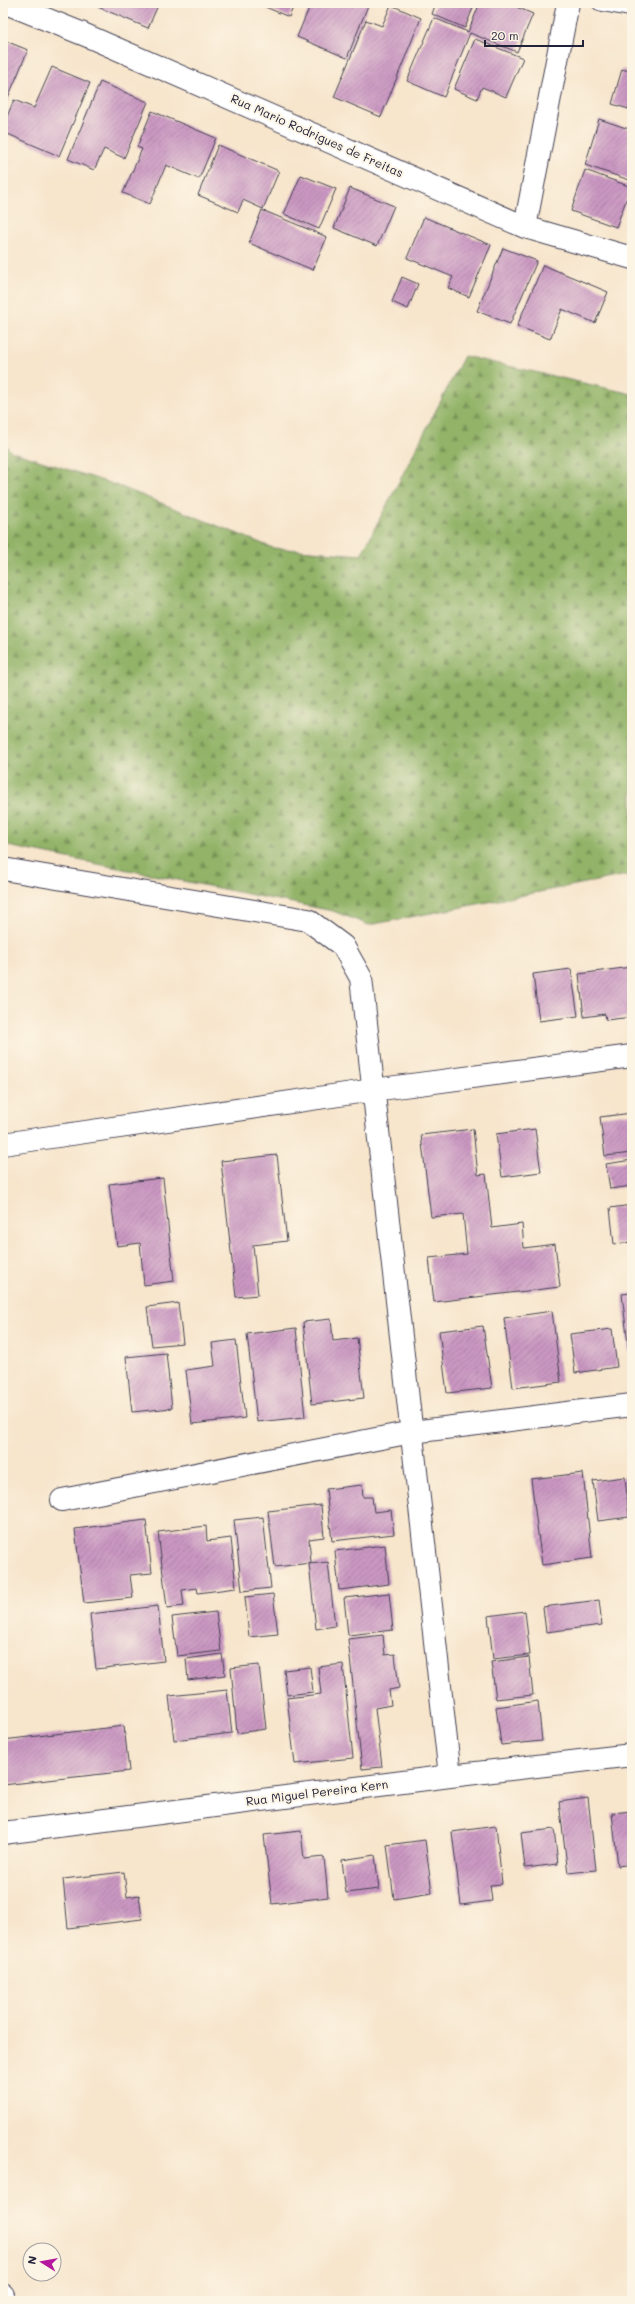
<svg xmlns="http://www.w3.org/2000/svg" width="635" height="2304" font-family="Mali,sans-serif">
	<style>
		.forest { fill: url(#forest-firs); stroke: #5a6a51 }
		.building { fill: url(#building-hatch) }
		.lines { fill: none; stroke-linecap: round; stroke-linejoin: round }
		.lane-casing { stroke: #423f51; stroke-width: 17 }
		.street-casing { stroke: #423f51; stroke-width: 24 }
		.lane { stroke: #fff; stroke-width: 15 }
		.street { stroke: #fff; stroke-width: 22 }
		.labels { text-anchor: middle; stroke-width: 4; stroke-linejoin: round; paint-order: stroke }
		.street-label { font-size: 12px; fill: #22223b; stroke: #fcf5e5 }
	</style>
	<defs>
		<pattern id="forest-firs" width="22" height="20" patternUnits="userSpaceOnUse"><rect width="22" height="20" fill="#92b367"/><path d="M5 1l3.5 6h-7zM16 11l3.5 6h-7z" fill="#779156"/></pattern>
		<pattern id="building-hatch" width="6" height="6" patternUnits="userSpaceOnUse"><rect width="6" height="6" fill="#ca97c2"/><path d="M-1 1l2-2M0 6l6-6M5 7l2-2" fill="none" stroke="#a47b9f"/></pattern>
	</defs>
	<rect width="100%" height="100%" fill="#fcf5e5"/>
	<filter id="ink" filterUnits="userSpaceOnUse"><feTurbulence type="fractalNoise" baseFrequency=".025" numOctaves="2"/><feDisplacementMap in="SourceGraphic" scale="8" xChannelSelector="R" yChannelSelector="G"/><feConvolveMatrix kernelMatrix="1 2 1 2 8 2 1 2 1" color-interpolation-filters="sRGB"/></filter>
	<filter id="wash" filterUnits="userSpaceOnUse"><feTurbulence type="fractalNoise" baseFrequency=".012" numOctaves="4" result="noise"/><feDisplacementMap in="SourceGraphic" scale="16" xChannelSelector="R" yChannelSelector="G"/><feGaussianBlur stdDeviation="0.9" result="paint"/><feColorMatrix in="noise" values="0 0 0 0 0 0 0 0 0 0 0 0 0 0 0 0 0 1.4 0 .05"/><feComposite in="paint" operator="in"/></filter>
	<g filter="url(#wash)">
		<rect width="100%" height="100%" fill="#f7e5cc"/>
		<!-- forest -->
		<path class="forest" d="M464,356L632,394V874L369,925L333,911L3,845V441L10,451L116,485L273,548L361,555Z"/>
		<g id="blocks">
			<!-- building -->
			<path class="building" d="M100,3H159L148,28L98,7Z
				M256,3H295L289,17Z
				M311,3H369L347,58L297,37Z
				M436,3H475L465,28L432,14Z
				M480,3H507L533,14L517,52L470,33L444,97L407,81L434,18L468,32Z
				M391,5L421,18L381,117L334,97L366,20L382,26Z
				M475,39L523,58L506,97L482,87L477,99L454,89Z
				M3,40L28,50L7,100L3,99Z
				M52,67L90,83L59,156L3,132V126L14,100L34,108Z
				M622,69L632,72V110L612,104Z
				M100,82L148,102L124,158L104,149L94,170L68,159Z
				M152,111L216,138L199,179L166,165L150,204L123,193L142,149L137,147Z
				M599,119L632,130V181L585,165Z
				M218,145L279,171L263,209L243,200L238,212L198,195Z
				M585,170L631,187L616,227L571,211Z
				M301,175L336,189L319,229L284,214Z
				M350,188L394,206L377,246L334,228Z
				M262,210L327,237L313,270L249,243Z
				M424,217L491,245L469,297L448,288L453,277L407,258Z
				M503,248L537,261L510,324L477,311Z
				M543,265L608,292L595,323L562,309L550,339L517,326Z
				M402,277L418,284L408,309L392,302Z
				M631,967L632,1017L606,1020L605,1014L584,1017L579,974Z
				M571,969L578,1016L539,1021L533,974Z
				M632,1113V1153L605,1156L600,1117Z
				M473,1129L478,1175L486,1174L492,1228L522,1224L524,1248L555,1244L560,1287L434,1302L429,1258L467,1254L463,1214L431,1217L421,1135Z
				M535,1129L541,1172L502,1177L496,1134Z
				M277,1155L287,1241L253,1245L258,1295L236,1297L221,1161Z
				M632,1160V1186L610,1189L606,1164Z
				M163,1178L174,1281L144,1285L140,1243L117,1246L109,1184Z
				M632,1205V1242L614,1244L610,1208Z
				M632,1293V1370H631L622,1294Z
				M178,1303L183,1343L152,1346L147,1307Z
				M552,1311L561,1382L513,1388L504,1318Z
				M331,1319L333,1341L357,1338L364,1398L312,1404L303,1322Z
				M483,1326L492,1388L447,1393L439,1331Z
				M296,1328L305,1417L257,1422L247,1334Z
				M612,1329L617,1367L575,1373L570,1334Z
				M236,1340L245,1418L192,1424L186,1370L215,1366L212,1343Z
				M166,1353L172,1408L132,1412L126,1357Z
				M583,1473L592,1558L542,1565L531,1479Z
				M625,1477L629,1517L598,1521L593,1481Z
				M362,1485L363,1497H372L374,1512L391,1510L394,1534L332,1541L326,1489Z
				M321,1505L324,1537L309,1539L311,1563L275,1567L268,1511Z
				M263,1517L271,1588L242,1591L234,1520Z
				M146,1520L152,1573L130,1575L133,1598L84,1603L75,1529Z
				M206,1526L207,1541L231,1538L236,1588L198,1593L197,1588L182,1590L184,1606L167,1608L158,1532Z
				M385,1545L389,1584L339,1590L335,1551Z
				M328,1562L335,1626L316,1629L309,1564Z
				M389,1593L393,1630L348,1635L344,1598Z
				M273,1594L278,1634L249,1637L245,1597Z
				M599,1600L602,1625L546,1632L543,1607Z
				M158,1606L164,1661L96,1669L90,1614Z
				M525,1611L530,1655L493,1659L488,1616Z
				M216,1612L221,1651L177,1656L172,1617Z
				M383,1635L385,1655L395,1654L399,1688L389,1690L391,1705L375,1708L382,1767L362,1769L348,1639Z
				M222,1654L225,1675L188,1680L186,1659Z
				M529,1657L533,1695L496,1699L491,1662Z
				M343,1664L353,1758L295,1764L287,1698L321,1694L318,1667Z
				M259,1665L266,1729L237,1733L231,1668Z
				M310,1667L313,1692L287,1695L284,1670Z
				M227,1690L232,1733L174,1740L169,1696Z
				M538,1701L542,1741L501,1745L496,1707Z
				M124,1726L129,1771L3,1785V1740Z
				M588,1798L596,1870L568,1873L559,1802Z
				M632,1811V1864L618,1866L612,1813Z
				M496,1826L502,1884L490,1885L492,1901L461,1905L452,1832Z
				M554,1829L558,1864L525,1868L521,1833Z
				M301,1831L304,1859L324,1857L328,1897L272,1904L264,1835Z
				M425,1840L432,1893L394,1899L387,1845Z
				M375,1855L379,1889L346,1893L342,1860Z
				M124,1872L127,1897L139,1895L142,1919L68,1928L63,1879Z"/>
		</g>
	</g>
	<g filter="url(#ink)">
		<use href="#blocks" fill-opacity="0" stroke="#423f51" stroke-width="1"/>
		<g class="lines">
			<!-- lane casing -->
			<g class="lane-casing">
				<path id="lane" d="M600,3L632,9"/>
			</g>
			<!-- street casing -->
			<g class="street-casing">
				<path id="street" d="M6,3L83,34L525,227L632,258
					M525,227L568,3
					M3,869L308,920L343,946L361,978L450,1776
					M3,1144L373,1090L632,1056
					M62,1500L412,1432L632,1405
					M3,1833L450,1776L632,1755
					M3,2295L4,2301"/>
			</g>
			<!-- lane -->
			<use href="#lane" class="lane"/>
			<!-- street -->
			<use href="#street" class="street"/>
		</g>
	</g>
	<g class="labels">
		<!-- street labels -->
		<g class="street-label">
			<text transform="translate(317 136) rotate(24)" y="4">Rua Mario Rodrigues de Freitas</text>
			<text transform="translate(317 1793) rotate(-7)" y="4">Rua Miguel Pereira Kern</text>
		</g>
	</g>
	<!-- margin -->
	<rect width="635" height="2304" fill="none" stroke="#fcf5e5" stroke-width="16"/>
	<!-- north arrow -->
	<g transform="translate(42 2262) rotate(281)"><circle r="19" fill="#fcf5e5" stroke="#a5a1a1"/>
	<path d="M0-3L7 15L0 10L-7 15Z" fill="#b5179e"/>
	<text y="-6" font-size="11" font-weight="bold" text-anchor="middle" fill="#22223b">N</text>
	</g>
	<!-- scale -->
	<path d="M485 40v6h98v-6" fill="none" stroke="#22223b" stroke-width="2"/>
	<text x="491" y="40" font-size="12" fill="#22223b" stroke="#fcf5e5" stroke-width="3" paint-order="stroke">20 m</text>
</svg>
